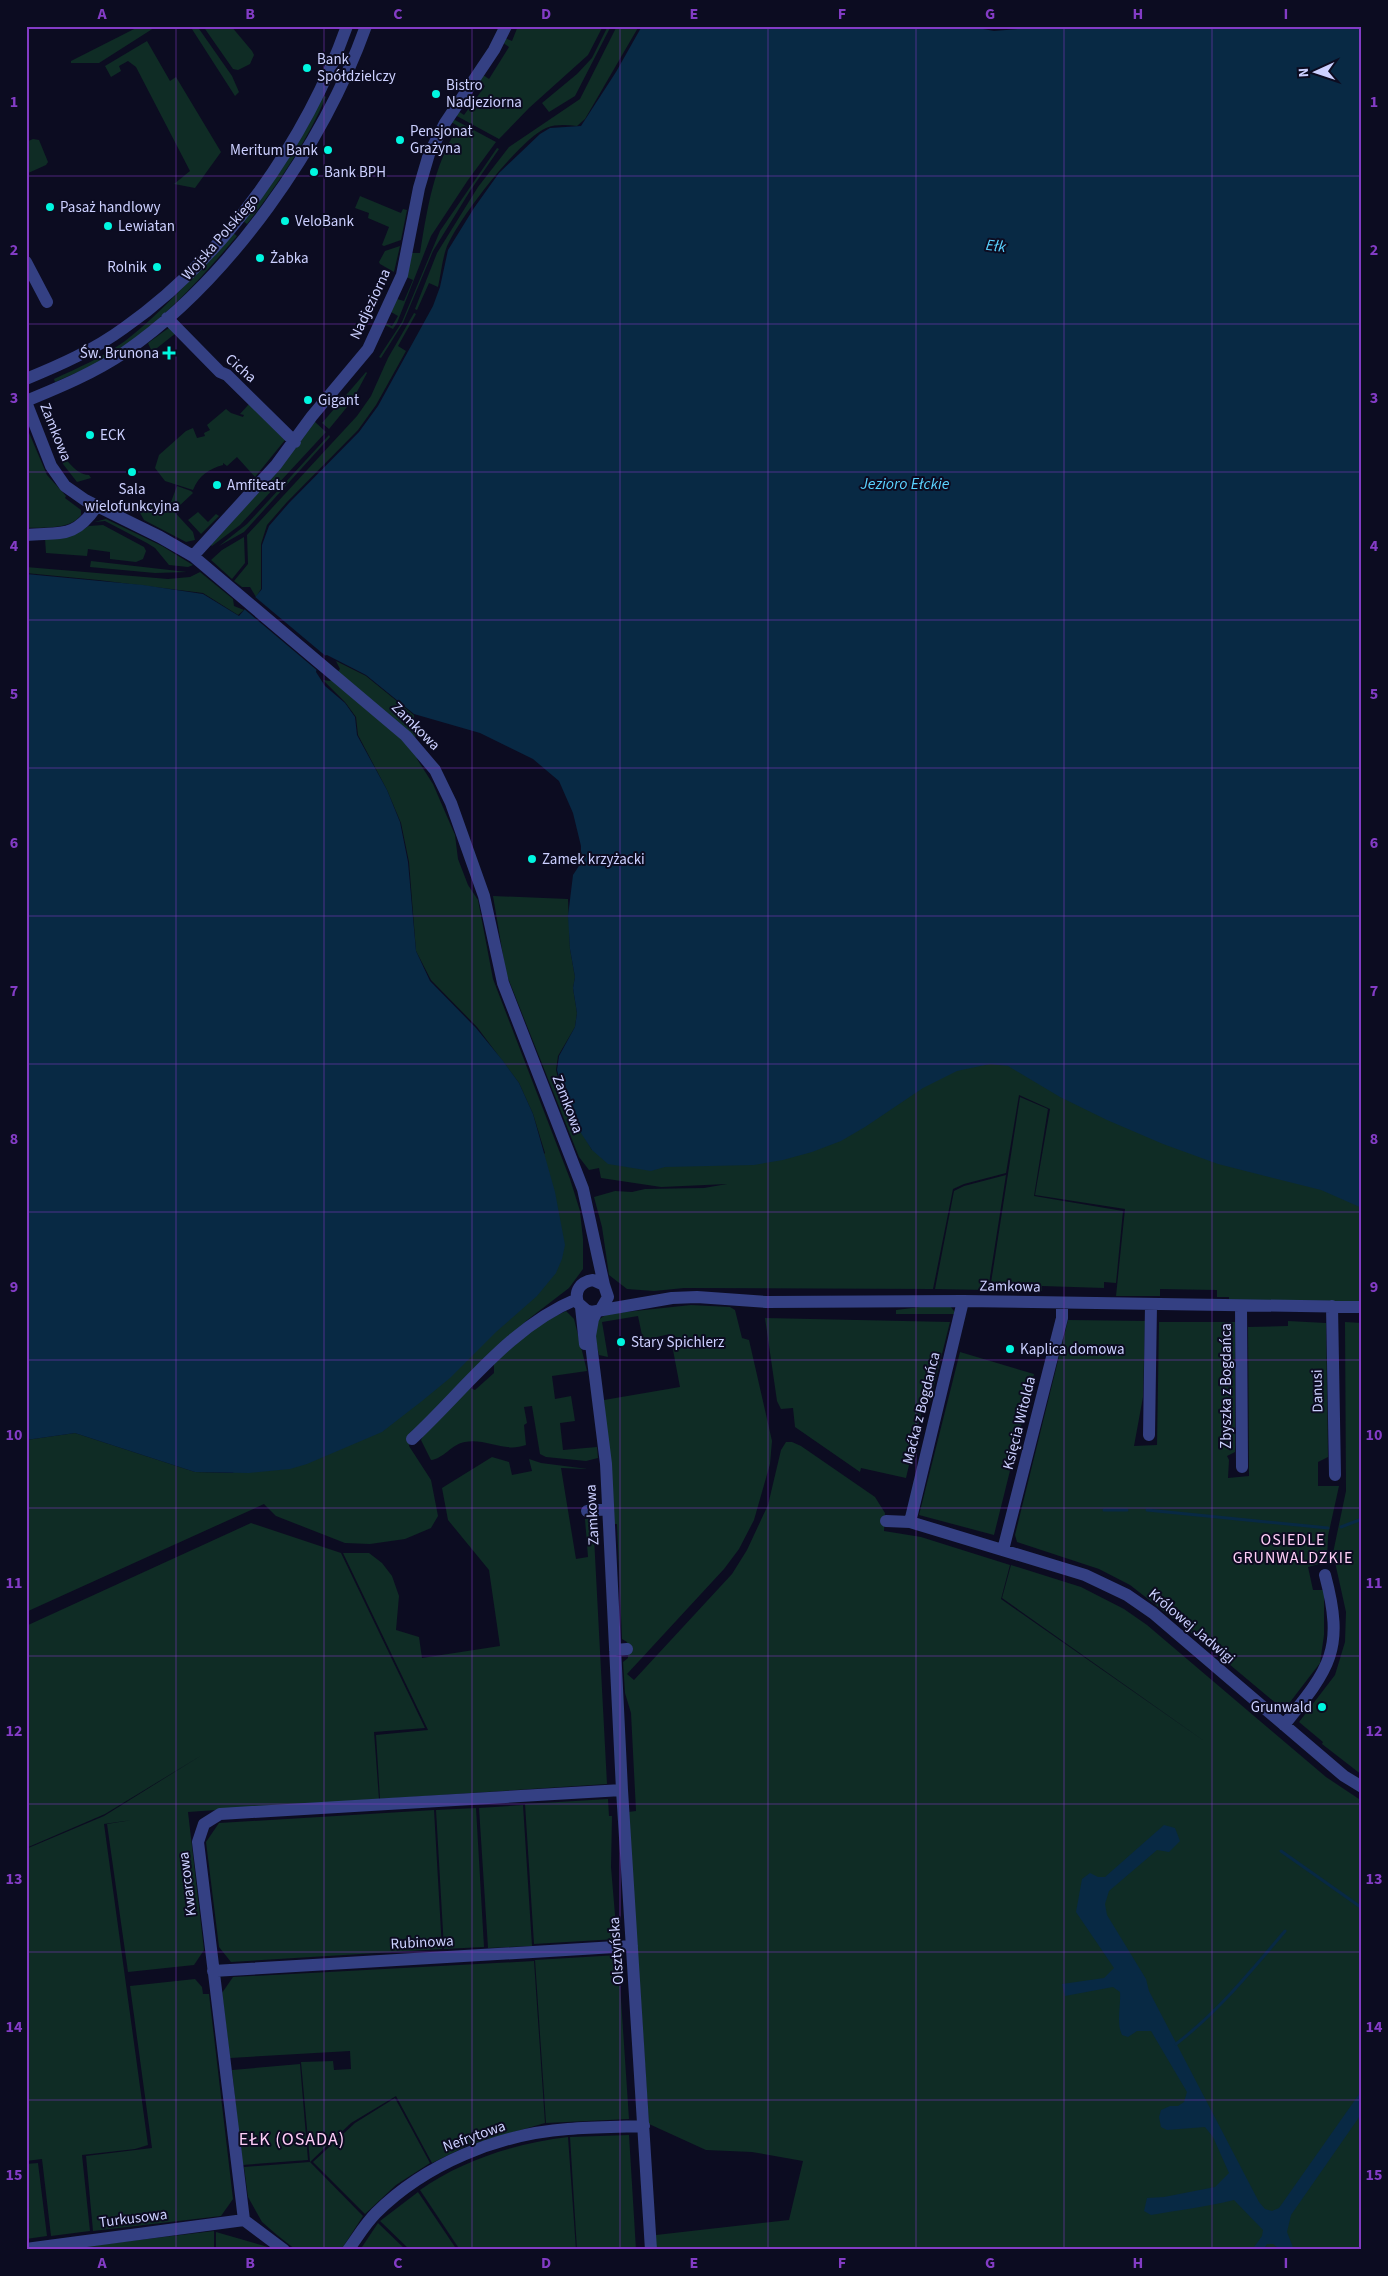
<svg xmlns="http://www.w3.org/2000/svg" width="1388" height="2276" font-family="'Source Sans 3',sans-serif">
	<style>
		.green { fill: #0f2c25 }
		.water { fill: #082944 }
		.pier { fill: #0c0c21 }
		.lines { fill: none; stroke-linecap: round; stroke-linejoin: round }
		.stream { stroke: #082944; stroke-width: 3 }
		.minor { stroke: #344083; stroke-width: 12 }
		.grid { fill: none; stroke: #833cc5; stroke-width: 1; stroke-opacity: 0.55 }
		.poi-dot { fill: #00f7e0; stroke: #0c0c21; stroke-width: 2 }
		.labels { text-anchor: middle; stroke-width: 4; stroke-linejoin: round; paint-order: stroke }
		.poi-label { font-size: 15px; fill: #ccd0ff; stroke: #0c0c21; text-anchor: start }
		.street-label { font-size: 15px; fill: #ccd0ff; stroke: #0c0c21 }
		.water-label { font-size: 16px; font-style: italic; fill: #5ad2ff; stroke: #0c0c21 }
		.neighbourhood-label { font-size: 16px; letter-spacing: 1px; fill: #ffcef7; stroke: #0c0c21 }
		.quarter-label { font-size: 18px; letter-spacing: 1px; fill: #ffcef7; stroke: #0c0c21 }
		.neatline { fill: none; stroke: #833cc5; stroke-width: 2 }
		.grid-label { font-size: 16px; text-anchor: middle; font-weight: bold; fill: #833cc5 }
	</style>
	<rect width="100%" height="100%" fill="#0c0c21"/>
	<!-- green -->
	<path class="green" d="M140,26H157L99,63H71V61Z
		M190,26H197L232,76L239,92L235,96Z
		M203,26H231L252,51L254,55L250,64L238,70L233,69Z
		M518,26H603L588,55L529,108L499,139L455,115L458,111L464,115L485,86L478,81L483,75L489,79L509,47L502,42L505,38L512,41Z
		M608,26H611L575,96L549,112L542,103L577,74L592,58Z
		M617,26H639L585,119L577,126C567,125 556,124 546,128C519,140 457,220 446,249C442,261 441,274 438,287L429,283L417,310L415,309L437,253L478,187L509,147L580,99Z
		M147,41L170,81L176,77L221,152L195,188L174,184L190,171L136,67L128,61L119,66L121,71L111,77L105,66Z
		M324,96L326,97C306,143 278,184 247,224L243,221Z
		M453,119L496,142L468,180L431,236L397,323L393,329L385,325V323L392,326L398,316L391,312L397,299L404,301L413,280L406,277L412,253H420C428,204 433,170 458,126L451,122Z
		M33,139L39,140L48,162L46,165L26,174V142Z
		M497,148L499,149L470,191L433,251L403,323L381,358L379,357L402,322L440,231Z
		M360,196L401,213L403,209L407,210L401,240L384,246L382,245L389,227L368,218L369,213L355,208Z
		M233,233L237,236C198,282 154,331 101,361C86,369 70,375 55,382L54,379C78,368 103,357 125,341C164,311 200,269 233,233Z
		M400,246L394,272L380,264L379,262L385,251Z
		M414,313L416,314L398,346L406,351L376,405L358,430L287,502L267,525L261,544V589L256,597L250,587H242L234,581L248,564L247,535L357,416L371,396L388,358Z
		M170,327L176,333L152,352L148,343Z
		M366,372L367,373L352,401L329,429L322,423Z
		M249,404L285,440L255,477L237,457L227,466L223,463V465C209,469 199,475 193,490L165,481L155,468L159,455L186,431L193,428L197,438L205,436L204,433L210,430L207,425L226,409L231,413L243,417L244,415L240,414Z
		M314,421L326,432L240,525L212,546L209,544Z
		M27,428L47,475L66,496L65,498L81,510V515C70,530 44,527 26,528Z
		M329,435L330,437L244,532L219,546L247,524Z
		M55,443C63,454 74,475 89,475L91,478L77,482L63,464Z
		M177,486L191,491L193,493L177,508L171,502Z
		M148,505L169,506L193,532L195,540L186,542L144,520L138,509Z
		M198,512L208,522L216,514L219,516L201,534L188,520Z
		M106,519L162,546L193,565L188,567L169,565L155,548L147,543L105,521L94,522Z
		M103,525L144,547L146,551L143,559L136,562L110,559V552L88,549L87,556L46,553L45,538L73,535L89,526Z
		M244,537L245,563L232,579L211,560L222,550Z
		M91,561L187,572L155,573L90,567Z
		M26,567L168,579L190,577L200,572L233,599L234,606L244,610L238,615L203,593L98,580L26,573Z
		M336,661L366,676L414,715L417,759L433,784L455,835L458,859L468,885L478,900L493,979L570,1179L580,1211L583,1239V1269L569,1288L526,1321L410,1435L409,1446L431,1480L438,1516L431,1528L405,1539L370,1544L345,1543L276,1516L264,1504L26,1612V1440L75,1433L195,1472L233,1473L244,1457L545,1153L533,1114L519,1083L477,1027L431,980L416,951L409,862L401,823L387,790L358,735L356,717L345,702L323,680L330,681L340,669Z
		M493,896L568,899L570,949L575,977L573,988L577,1013L575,1027L558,1056L556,1070L560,1086L573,1118L592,1150L955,1046L1362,1138V1302L1229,1300V1297H1217V1290L1160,1289V1296H1116L1125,1209L1035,1195L1050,1109L1019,1095L1006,1173L964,1184L953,1189L933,1289L684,1288L654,1291L627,1289L609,1275L602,1227L594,1197L615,1191L632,1192L645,1189L704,1188L727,1184L661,1187L601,1178L599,1168L589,1170L579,1157L506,973Z
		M1020,1097L1048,1109L1034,1196L1123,1211L1116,1283L1104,1282V1288L1042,1286V1291H1001L997,1287L990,1289Z
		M1006,1175L988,1290L935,1289L954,1191L964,1186Z
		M691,1305L730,1307L735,1310L742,1338L749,1340L772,1441L770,1464L754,1520L739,1549L724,1569L627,1674L634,1680L732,1574L747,1550L768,1505L781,1450L786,1442H792L801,1446L875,1497L885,1513L884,1531L921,1537L1010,1565L1001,1599L1207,1743L1002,1598L1011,1565L1081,1587L1124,1609L1147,1625L1326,1777L1362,1801V2250H656V2235L789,2220L803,2161L752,2152L706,2150L649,2124L628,1812L636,1811L631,1713L625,1693L623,1662L628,1658L627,1642L622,1639L617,1524H614L604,1400L680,1387L670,1334L643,1340L638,1316L602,1322L608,1357L599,1355L595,1337L598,1320L607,1314Z
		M928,1306L951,1307L956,1314H896V1310Z
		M566,1311L574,1319L587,1371L552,1376L555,1399L571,1396L575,1421L560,1423L563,1450L597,1447L598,1458L586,1461L546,1457L540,1454L532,1406L524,1407L527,1423L524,1425L526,1445C504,1453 486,1438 465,1442C452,1444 443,1459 431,1460L421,1440L425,1432L468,1387L475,1390L494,1373V1363L536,1326Z
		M765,1318L950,1322L930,1402L924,1401L906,1478L861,1468L860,1472L795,1427L793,1408L781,1409L777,1401Z
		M1068,1320L1145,1321L1143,1397L1134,1446L1157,1445L1159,1322H1235V1452L1227,1456L1229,1460L1228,1478L1249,1476L1248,1327L1288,1326V1321L1326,1323L1328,1457L1318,1462V1486H1339L1328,1536L1327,1562L1308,1567L1313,1590H1324V1635L1320,1663L1284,1710L1198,1638L1130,1585L1099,1569L1017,1542L1015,1535Z
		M1345,1322L1362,1323V1775L1322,1744L1323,1742L1299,1722L1335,1675L1345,1642L1346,1612L1333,1553L1346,1491Z
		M960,1352L1034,1374L994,1535L919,1515Z
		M492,1457L509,1462L512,1475L532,1471L529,1459L541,1463L588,1469L561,1468L576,1559L588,1557L585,1519L593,1518L607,1784L380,1799L376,1735L428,1730L343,1553H369L382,1563L392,1576L399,1596L396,1630L419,1637L422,1658L500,1646L489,1570L448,1520L442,1488Z
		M251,1523L341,1553L425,1728L374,1732L379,1799L188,1812L204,1950L194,1965L128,1972L107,1824L132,1820L104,1824L148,2145L135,2149L82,2155L90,2231L51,2236L42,2159L26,2161V1849L104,1816L202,1755L105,1814L26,1848V1626Z
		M608,1799L609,1816H612L611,1867L617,1939L534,1944L525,1804Z
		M523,1805L532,1946L488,1948L479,1808Z
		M476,1808L484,1947L444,1949L436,1810Z
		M434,1810L442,1949L231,1962L219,1947L206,1842L219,1823Z
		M618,1955L629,2119L546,2123L535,1960Z
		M534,1961L545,2123L469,2145L432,2163L396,2096L351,2123L310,2162L363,2216L341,2250H296L277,2235L262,2222L248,2197L244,2167L310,2162L301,2062L333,2061L334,2070L351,2069L350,2051L230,2058L222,1993L233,1977Z
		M195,1979L202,1987L203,1994H209L233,2199L221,2216L93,2231L86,2156L152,2148L130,1986Z
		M300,2064L308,2160L242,2165L232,2070Z
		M395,2098L430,2163L396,2185L365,2214L313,2162L355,2123Z
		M629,2135L636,2250H577L570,2137Z
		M568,2137L576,2250H460L420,2190C462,2160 517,2143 568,2137Z
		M38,2163L47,2236L26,2239V2164Z
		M418,2192L457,2250H410L380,2221Z
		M378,2223L406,2250H360Z
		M214,2231V2250H58L63,2249Z
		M216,2232L268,2247L272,2250H216Z"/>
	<!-- water -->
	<path class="water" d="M642,26H967L994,31L1052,26H1362V1208L1321,1190L1218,1164L1163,1144L1107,1120L1060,1097L1008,1066L990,1064L957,1071L923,1088L865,1127L841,1141L812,1152L783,1160L754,1165L665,1167L651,1171L608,1164L592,1150L581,1133L566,1102L557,1070L559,1056L575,1027L577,1013L573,988L575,977L570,949L568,916L573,875L581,863V846L573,813L559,781L533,759L480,733L414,714L366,675L327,655L319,658L316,672L325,686L345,703L355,717L357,735L387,790L400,822L408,862L416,951L430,981L476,1028L503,1061L519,1083L533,1114L555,1192L565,1245L562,1259L556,1273L537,1296L496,1332L450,1378L422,1401L382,1432L307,1464L290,1469L249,1473L195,1472L75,1433L26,1440V574L143,585L203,594L239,616L262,589V545L269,526L289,503L359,432L378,406L433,306L440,287L448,250L474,208L499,173L540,134L550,128L581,126L616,72Z
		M1164,1825L1175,1828L1180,1841L1169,1852L1157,1850L1109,1891L1105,1904L1107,1915L1146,1979L1149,1991L1259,2202L1265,2209L1272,2211L1279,2208L1362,2090V2113L1291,2215L1287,2232L1294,2250H1281L1273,2244H1267L1263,2250H1252L1262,2236L1263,2230L1234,2200C1206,2207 1179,2210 1151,2215L1144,2211L1147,2198L1164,2197L1215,2187L1229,2173L1213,2137L1205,2127L1167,2130L1161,2127L1159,2117L1161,2110L1170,2106H1178L1184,2102L1187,2092L1151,2031H1137L1128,2037L1122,2035C1116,2022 1121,2007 1120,1992L1113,1987L1065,1996L1062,1984L1104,1978L1114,1968L1076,1912L1082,1879L1090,1873L1098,1877H1105Z"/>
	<!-- pier -->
	<path class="pier" d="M254,596L328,658L321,660L319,672L243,608Z"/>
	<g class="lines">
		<!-- stream -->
		<path class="stream" d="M1104,1510H1127
			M1147,1510L1328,1528
			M1341,1527L1362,1519
			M1281,1851L1362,1908
			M1176,2044C1218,2012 1251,1971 1285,1931"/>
		<!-- minor -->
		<path class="minor" d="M26,262L47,302
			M167,318L220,372L227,375L295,442
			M26,379C60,365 94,350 124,328C224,258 306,141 347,26
			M26,401C60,387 94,373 125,352C230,279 323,146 366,26
			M26,402L51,466L65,486L85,500L160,537L193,556L406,736L435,770L451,803L484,896L503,983L583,1189L604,1285
			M26,535C62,532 74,539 97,506
			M193,556L276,465L312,416L368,349L402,275L419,188L429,154L445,123L494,50L506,26
			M1241,1306L1242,1467
			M1332,1306L1335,1475
			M581,1307L585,1344
			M601,1309L608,1297L604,1285L593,1280C580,1282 574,1291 578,1303L586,1310L591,1312L672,1298L697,1297L766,1302L963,1301L1362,1307
			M597,1311L593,1319L590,1336L606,1464L622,1790L651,2250
			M1149,1435L1151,1305
			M412,1439C464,1391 509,1327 577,1299
			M587,1511L608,1509
			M886,1521L910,1522L1085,1575L1127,1595L1153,1613L1344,1776L1362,1787
			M910,1522L963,1301
			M1003,1550L1062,1318V1303
			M615,1650L627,1649
			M1284,1725C1330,1668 1345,1650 1325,1575
			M213,1971L632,1946
			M26,2249L244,2220
			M284,2250L244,2220L198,1842L204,1824L220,1814L622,1790
			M348,2250C357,2238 365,2224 376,2213C425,2164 498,2134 568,2129C593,2127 618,2127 644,2126"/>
	</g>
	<!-- grid -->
	<path class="grid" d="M176,26V2250M324,26V2250M472,26V2250M620,26V2250M768,26V2250M916,26V2250M1064,26V2250M1212,26V2250M26,176H1362M26,324H1362M26,472H1362M26,620H1362M26,768H1362M26,916H1362M26,1064H1362M26,1212H1362M26,1360H1362M26,1508H1362M26,1656H1362M26,1804H1362M26,1952H1362M26,2100H1362"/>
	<!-- markers -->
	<g class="poi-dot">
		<circle cx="307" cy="68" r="5"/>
		<circle cx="436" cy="94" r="5"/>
		<circle cx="400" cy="140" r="5"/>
		<circle cx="328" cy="150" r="5"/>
		<circle cx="314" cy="172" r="5"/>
		<circle cx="50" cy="207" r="5"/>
		<circle cx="285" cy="221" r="5"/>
		<circle cx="108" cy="226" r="5"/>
		<circle cx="260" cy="258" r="5"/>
		<circle cx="157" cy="267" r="5"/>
		<path d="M166.5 345.5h5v5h5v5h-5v5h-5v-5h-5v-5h5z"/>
		<circle cx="308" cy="400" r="5"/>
		<circle cx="90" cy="435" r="5"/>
		<circle cx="132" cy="472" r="5"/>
		<circle cx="217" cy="485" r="5"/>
		<circle cx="532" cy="859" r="5"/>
		<circle cx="621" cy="1342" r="5"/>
		<circle cx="1010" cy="1349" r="5"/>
		<circle cx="1322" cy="1707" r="5"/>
	</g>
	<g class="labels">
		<!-- poi labels -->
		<g class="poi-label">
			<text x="317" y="64">Bank<tspan x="317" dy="17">Spółdzielczy</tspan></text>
			<text x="446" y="90">Bistro<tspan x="446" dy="17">Nadjeziorna</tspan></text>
			<text x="410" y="136">Pensjonat<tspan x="410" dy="17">Grażyna</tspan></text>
			<text x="318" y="155" text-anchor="end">Meritum Bank</text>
			<text x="324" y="177">Bank BPH</text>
			<text x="60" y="212">Pasaż handlowy</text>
			<text x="295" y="226">VeloBank</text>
			<text x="118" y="231">Lewiatan</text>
			<text x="270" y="263">Żabka</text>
			<text x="147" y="272" text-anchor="end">Rolnik</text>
			<text x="159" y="358" text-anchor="end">Św. Brunona</text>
			<text x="318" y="405">Gigant</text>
			<text x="100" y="440">ECK</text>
			<text x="227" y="490">Amfiteatr</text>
			<text x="132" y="494" text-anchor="middle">Sala<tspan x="132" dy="17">wielofunkcyjna</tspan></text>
			<text x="542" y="864">Zamek krzyżacki</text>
			<text x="631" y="1347">Stary Spichlerz</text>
			<text x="1020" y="1354">Kaplica domowa</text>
			<text x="1312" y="1712" text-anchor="end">Grunwald</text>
		</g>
		<!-- street labels -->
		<g class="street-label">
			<text transform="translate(220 237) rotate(-49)" y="5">Wojska Polskiego</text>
			<text transform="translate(370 304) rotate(-65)" y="5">Nadjeziorna</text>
			<text transform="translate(241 368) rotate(41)" y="5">Cicha</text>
			<text transform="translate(56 432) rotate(68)" y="5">Zamkowa</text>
			<text transform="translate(416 726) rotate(45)" y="5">Zamkowa</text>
			<text transform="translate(568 1104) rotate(69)" y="5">Zamkowa</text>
			<text transform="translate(1010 1286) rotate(1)" y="5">Zamkowa</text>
			<text transform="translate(1226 1386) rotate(-90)" y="5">Zbyszka z Bogdańca</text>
			<text transform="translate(1317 1391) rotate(-91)" y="5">Danusi</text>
			<text transform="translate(921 1408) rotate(-76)" y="5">Maćka z Bogdańca</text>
			<text transform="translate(1019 1423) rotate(-76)" y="5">Księcia Witolda</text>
			<text transform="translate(592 1515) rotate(-93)" y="5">Zamkowa</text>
			<text transform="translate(1192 1626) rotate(40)" y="5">Królowej Jadwigi</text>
			<text transform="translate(187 1884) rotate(-97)" y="5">Kwarcowa</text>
			<text transform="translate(422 1942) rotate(-3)" y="5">Rubinowa</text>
			<text transform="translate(616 1951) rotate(-94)" y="5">Olsztyńska</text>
			<text transform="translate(474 2136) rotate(-20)" y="5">Nefrytowa</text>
			<text transform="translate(133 2218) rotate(-7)" y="5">Turkusowa</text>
		</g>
		<!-- water labels -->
		<g class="water-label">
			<text transform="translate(996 245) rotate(7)" y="6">Ełk</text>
			<text x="905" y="489">Jezioro Ełckie</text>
		</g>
		<!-- neighbourhood labels -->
		<g class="neighbourhood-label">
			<text x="1293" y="1545">OSIEDLE<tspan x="1293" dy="18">GRUNWALDZKIE</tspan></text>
		</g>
		<!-- quarter labels -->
		<g class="quarter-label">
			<text x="292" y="2145">EŁK (OSADA)</text>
		</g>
	</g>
	<!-- border -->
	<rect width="1388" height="2276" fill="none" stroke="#0c0c21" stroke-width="55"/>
	<!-- north arrow -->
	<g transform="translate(1316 72) rotate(267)" stroke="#0c0c21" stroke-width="4" paint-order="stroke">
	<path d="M0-4L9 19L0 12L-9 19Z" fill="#ccd0ff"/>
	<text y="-8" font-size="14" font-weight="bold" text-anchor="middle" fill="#ccd0ff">N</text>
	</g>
	<rect x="28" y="28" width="1332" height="2220" class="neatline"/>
	<g class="grid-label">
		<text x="102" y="19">A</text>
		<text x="250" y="19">B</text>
		<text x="398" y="19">C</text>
		<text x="546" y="19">D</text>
		<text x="694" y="19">E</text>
		<text x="842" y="19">F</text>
		<text x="990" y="19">G</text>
		<text x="1138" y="19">H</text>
		<text x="1286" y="19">I</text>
		<text x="14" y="107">1</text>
		<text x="1374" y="107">1</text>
		<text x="14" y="255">2</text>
		<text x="1374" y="255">2</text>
		<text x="14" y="403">3</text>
		<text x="1374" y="403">3</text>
		<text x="14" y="551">4</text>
		<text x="1374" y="551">4</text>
		<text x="14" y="699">5</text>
		<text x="1374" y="699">5</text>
		<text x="14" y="848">6</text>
		<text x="1374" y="848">6</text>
		<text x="14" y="996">7</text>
		<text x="1374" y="996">7</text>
		<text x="14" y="1144">8</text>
		<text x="1374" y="1144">8</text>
		<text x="14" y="1292">9</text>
		<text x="1374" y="1292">9</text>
		<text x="14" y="1440">10</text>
		<text x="1374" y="1440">10</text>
		<text x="14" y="1588">11</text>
		<text x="1374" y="1588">11</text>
		<text x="14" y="1736">12</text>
		<text x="1374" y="1736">12</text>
		<text x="14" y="1884">13</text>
		<text x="1374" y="1884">13</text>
		<text x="14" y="2032">14</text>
		<text x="1374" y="2032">14</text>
		<text x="14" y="2180">15</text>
		<text x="1374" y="2180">15</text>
		<text x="102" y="2268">A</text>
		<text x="250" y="2268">B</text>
		<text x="398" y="2268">C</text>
		<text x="546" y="2268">D</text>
		<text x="694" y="2268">E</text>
		<text x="842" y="2268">F</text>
		<text x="990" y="2268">G</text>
		<text x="1138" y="2268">H</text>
		<text x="1286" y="2268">I</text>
	</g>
</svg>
